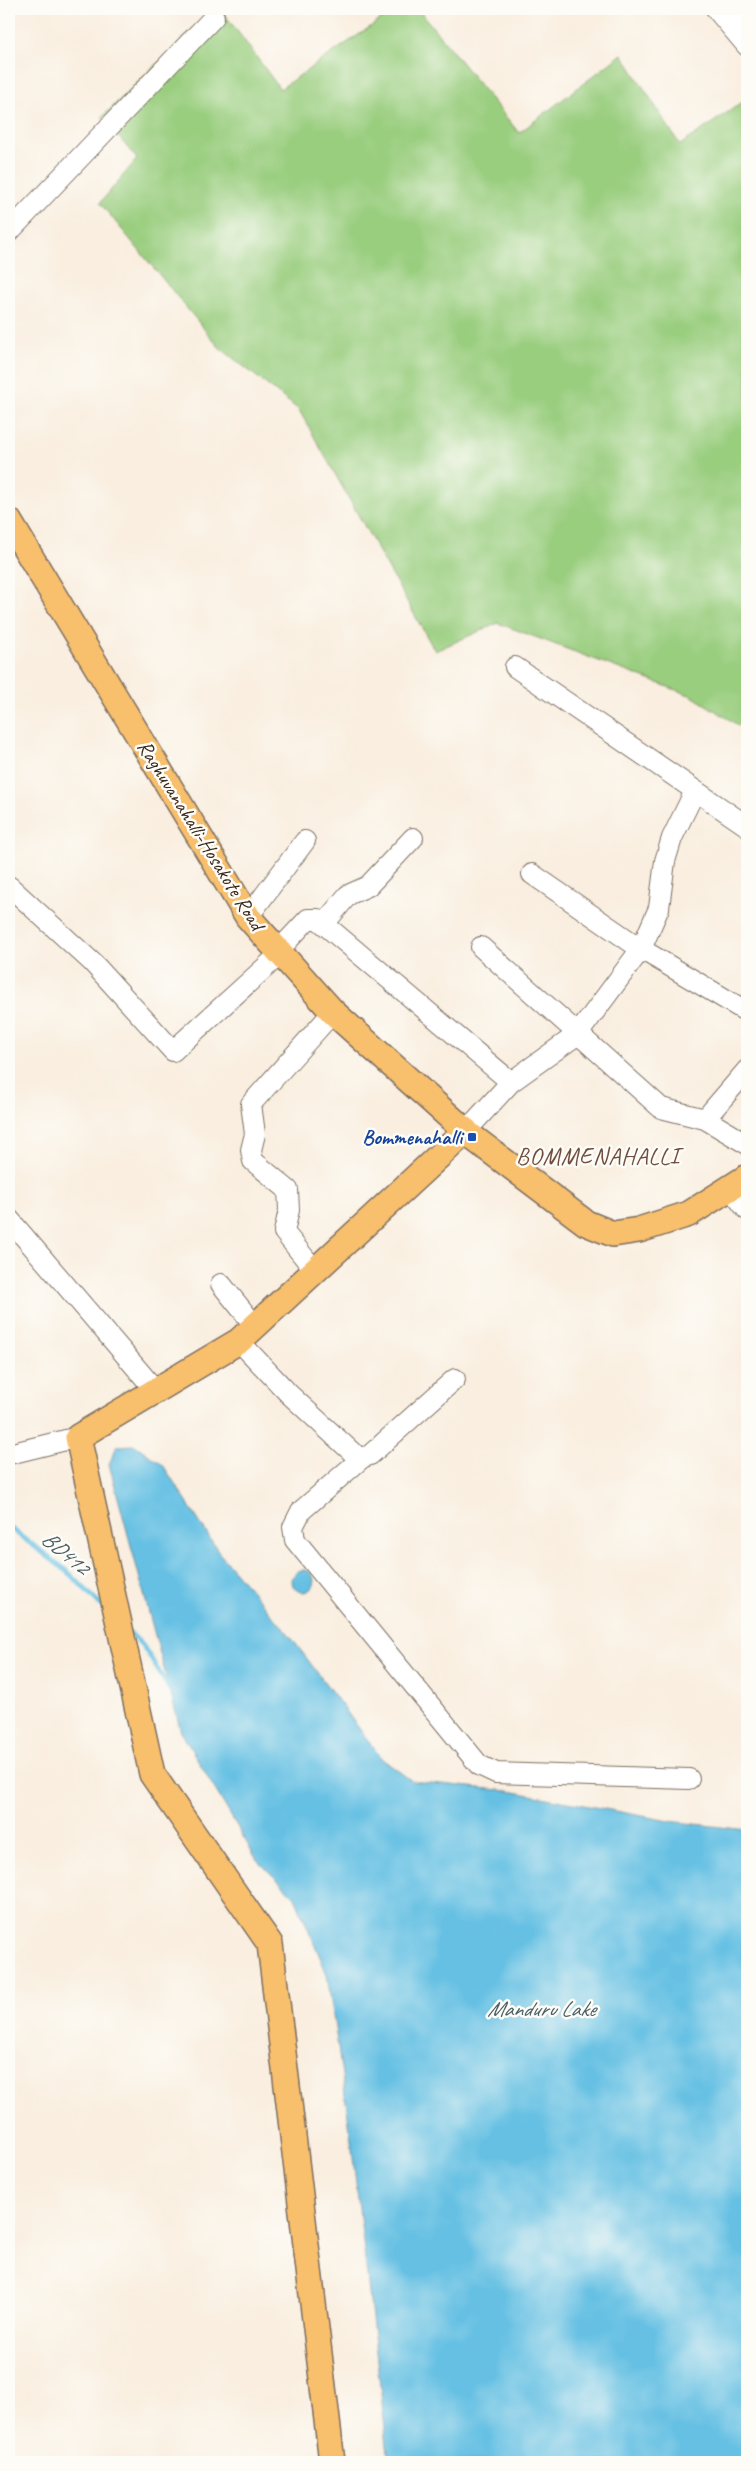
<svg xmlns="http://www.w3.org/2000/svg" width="756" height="2471" font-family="Caveat,sans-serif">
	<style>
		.green { fill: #9ace7f; stroke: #6a7c4e }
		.water { fill: #65c0e3; stroke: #507580 }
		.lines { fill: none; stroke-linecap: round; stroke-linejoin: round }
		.stream { stroke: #65c0e3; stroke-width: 5 }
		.minor-casing { stroke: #7e6f62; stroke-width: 22 }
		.major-casing { stroke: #7e6f62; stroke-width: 28 }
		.minor { stroke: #fff; stroke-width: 20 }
		.major { stroke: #f8bf6c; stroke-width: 25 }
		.transit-dot { fill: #1a4fb4; stroke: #fdfcf7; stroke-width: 2 }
		.labels { text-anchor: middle; stroke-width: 5; stroke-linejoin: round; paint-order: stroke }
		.street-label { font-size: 21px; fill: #3b2a1e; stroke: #fdfcf7 }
		.transit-label { font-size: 21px; font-weight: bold; fill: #164399; stroke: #fdfcf7; text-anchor: end }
		.water-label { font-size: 22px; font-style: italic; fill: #4a5e63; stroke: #fdfcf7 }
		.quarter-label { font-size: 24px; letter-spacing: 1px; fill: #724e41; stroke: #fdfcf7 }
	</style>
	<rect width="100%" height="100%" fill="#fdfcf7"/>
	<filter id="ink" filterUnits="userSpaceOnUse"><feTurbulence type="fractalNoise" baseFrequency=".02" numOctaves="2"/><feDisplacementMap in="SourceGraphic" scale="10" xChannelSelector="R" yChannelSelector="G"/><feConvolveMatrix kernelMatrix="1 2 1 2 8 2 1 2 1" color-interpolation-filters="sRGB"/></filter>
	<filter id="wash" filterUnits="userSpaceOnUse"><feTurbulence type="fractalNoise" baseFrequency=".0096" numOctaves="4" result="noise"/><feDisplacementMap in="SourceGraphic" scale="20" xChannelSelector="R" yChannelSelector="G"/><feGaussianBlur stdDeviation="1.12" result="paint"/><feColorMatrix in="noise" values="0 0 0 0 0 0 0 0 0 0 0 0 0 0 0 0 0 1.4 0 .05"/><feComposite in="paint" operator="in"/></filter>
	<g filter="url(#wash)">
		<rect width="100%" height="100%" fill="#f9eedf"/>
		<!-- green -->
		<path class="green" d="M214,9H221L280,89L396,9H418L519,133L622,54L680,145L747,99V720L741,727L692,696L498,623L435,651L299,410L219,347L100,203L137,159L102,117Z"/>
		<!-- water -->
		<path class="water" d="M135,1445L163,1465L220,1554L287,1632L382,1759L412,1781L509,1791L669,1821L747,1830V2462H389L348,2115L327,1974L295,1897L257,1860L181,1732L109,1464L117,1446Z
			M292 1581a11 11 0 1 1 22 0a11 11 0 1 1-22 0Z"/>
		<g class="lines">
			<!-- stream -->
			<path class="stream" d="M9,1527L67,1571L101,1605
				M130,1633L143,1646L169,1688"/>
		</g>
	</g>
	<g filter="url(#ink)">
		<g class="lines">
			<!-- minor casing -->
			<g class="minor-casing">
				<path id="minor" d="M716,9L747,46
					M740,9L747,17
					M9,232L214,17
					M515,667L747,826
					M532,874L641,949L747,1012
					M9,886L93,963L173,1051L280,954
					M248,917L305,841
					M324,924L348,895L368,886L413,838
					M481,947L661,1108L705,1119L747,1144
					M278,951L308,919H318L511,1082
					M705,1119L747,1070
					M466,1131L511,1082L578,1034L641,949L659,908L665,861L672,838L695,791
					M731,1189L747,1210
					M9,1219L156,1391
					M316,1272L284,1232L289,1210L288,1190L253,1161L251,1150L255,1134L251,1104L333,1012
					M221,1284L255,1326
					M239,1341L289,1394L353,1453L362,1458L370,1455L455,1379
					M9,1454L78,1437
					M362,1458L301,1511L293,1527L295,1540L479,1765L496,1773L689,1779"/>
			</g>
			<!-- major casing -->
			<g class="major-casing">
				<path id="major" d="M9,521L248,917L333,1012L472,1137L586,1223L613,1234L639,1230L689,1214L747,1177
					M332,2462L270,1944L152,1774L78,1437L239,1341L466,1131"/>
			</g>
			<!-- minor -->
			<use href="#minor" class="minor"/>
			<!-- major -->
			<use href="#major" class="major"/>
		</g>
	</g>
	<!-- markers -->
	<rect class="transit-dot" x="467" y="1132" width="10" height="10" rx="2.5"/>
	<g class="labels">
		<!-- street labels -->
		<g class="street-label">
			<text transform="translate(201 835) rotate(58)" y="7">Raghuvanahalli-Hosakote Road</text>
		</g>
		<!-- transit labels -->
		<g class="transit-label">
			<text x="462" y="1144">Bommenahalli</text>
		</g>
		<!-- water labels -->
		<g class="water-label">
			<text transform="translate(66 1552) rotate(40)" y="8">BD412</text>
			<text x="541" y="2016">Manduru Lake</text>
		</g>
		<!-- quarter labels -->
		<g class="quarter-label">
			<text x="598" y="1164">BOMMENAHALLI</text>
		</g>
	</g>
	<!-- margin -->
	<rect width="756" height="2471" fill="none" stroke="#fdfcf7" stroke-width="30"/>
</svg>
